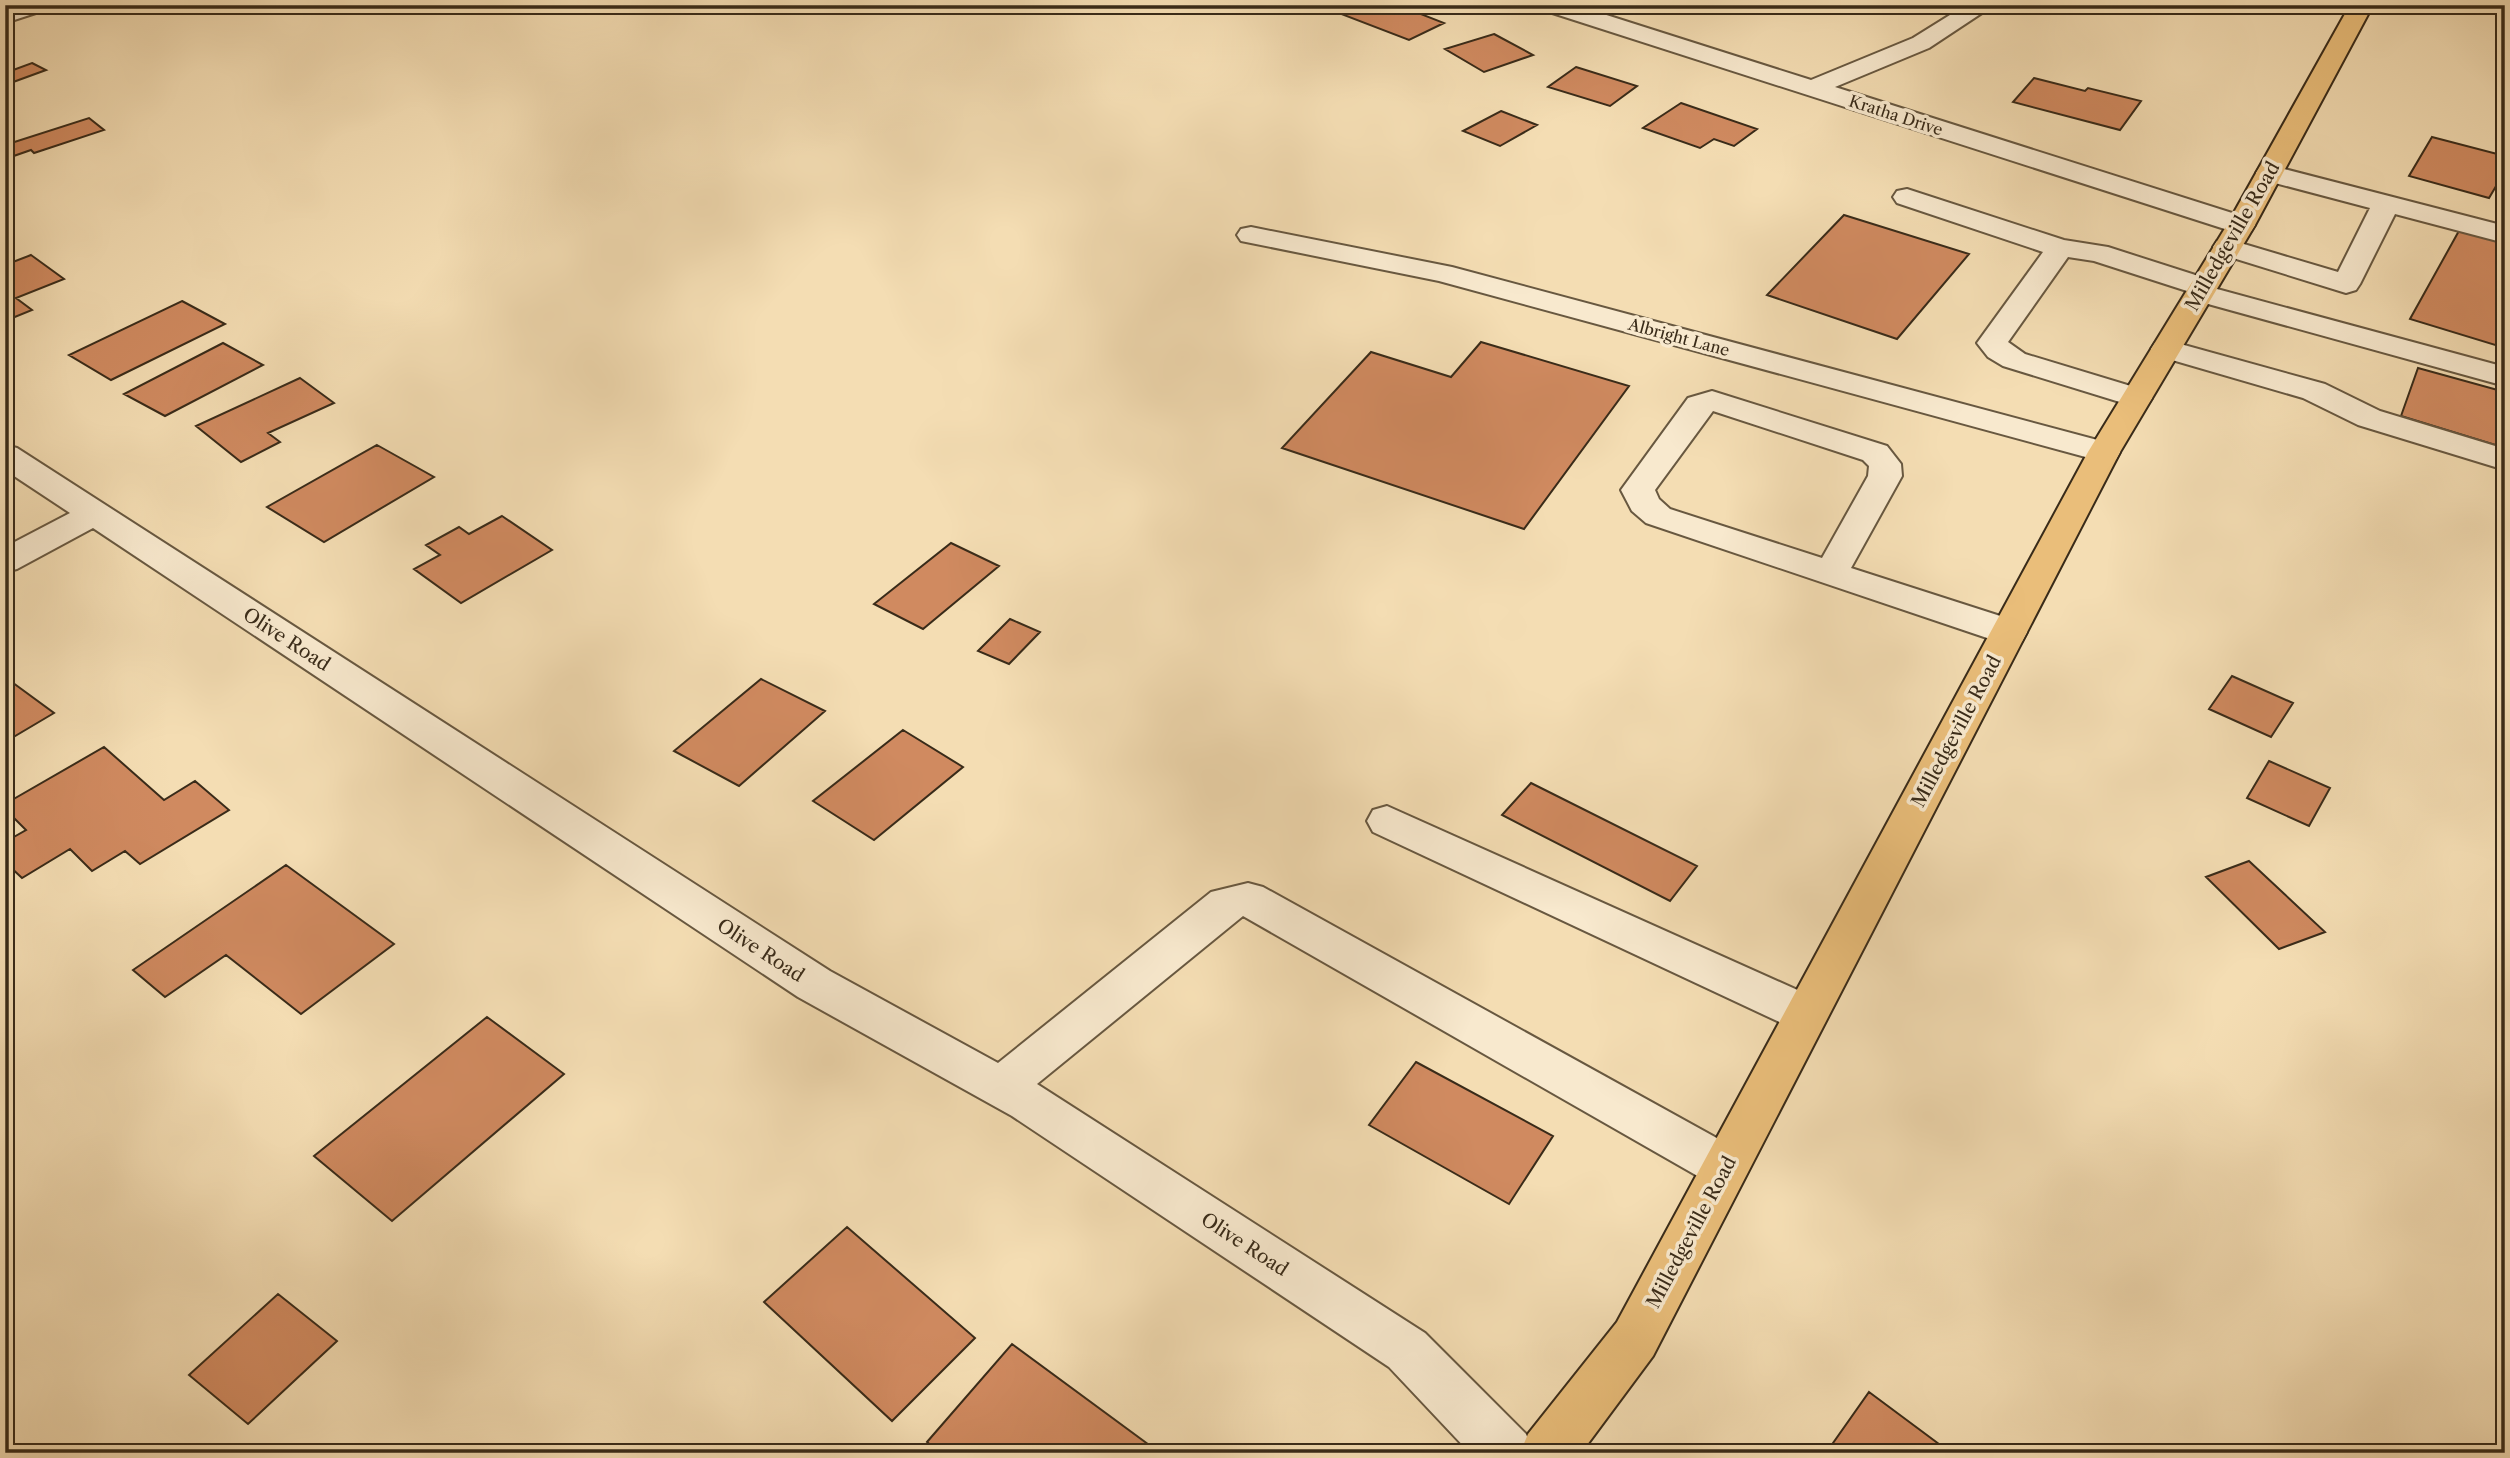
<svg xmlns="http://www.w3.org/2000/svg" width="2510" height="1458" font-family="'Libre Caslon Text',serif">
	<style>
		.building { fill: #d08a60; stroke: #392b19; stroke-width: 2 }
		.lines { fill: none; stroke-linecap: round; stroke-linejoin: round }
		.minor-casing { stroke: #685840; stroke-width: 4 }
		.major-casing { stroke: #392b19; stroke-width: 4 }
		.minor { fill: #f8e9ce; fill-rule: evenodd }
		.major { fill: #eabe7a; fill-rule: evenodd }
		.labels { text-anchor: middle; stroke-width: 7; stroke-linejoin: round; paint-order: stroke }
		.far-street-label { font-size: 16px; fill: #392b19; stroke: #f8e9ce }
		.street-label { font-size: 19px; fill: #392b19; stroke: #f8e9ce }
	</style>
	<rect width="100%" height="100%" fill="#f4ddb3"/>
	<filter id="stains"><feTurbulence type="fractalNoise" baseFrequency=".00286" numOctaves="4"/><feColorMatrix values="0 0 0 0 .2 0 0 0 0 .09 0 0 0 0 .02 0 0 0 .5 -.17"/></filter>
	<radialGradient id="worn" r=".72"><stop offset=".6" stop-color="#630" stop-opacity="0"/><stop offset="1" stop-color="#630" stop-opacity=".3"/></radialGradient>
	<!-- building -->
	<path class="building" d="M1351,5L1391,8L1398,5L1444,23L1409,40L1336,12Z
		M1494,34L1533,55L1484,72L1445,49Z
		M32,63L46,70L5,85V73Z
		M1576,67L1637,86L1610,106L1548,87Z
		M2034,78L2085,91L2088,88L2141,101L2120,130L2013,102Z
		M1681,103L1757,129L1734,146L1714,139L1700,148L1643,128Z
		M1501,111L1537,125L1500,146L1463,131Z
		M89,118L104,130L34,153L31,150L5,159V145Z
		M2432,137L2505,156V171L2489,198L2409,176Z
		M1844,215L1969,254L1897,339L1767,295Z
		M2460,229L2505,242V348L2410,319Z
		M31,255L64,279L16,298L32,310L5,321V265Z
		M182,301L225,324L111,380L69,355Z
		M1481,342L1629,386L1524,529L1282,448L1371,352L1451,377Z
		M223,343L263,365L165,416L124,394Z
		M2418,368L2505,392V448L2401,416Z
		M300,378L334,403L268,433L280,442L241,462L196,426Z
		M377,445L434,477L324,542L267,507Z
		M502,516L552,550L461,603L414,569L440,555L426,545L459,527L469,534Z
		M951,543L999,566L923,629L874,604Z
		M1010,619L1040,632L1009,664L978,651Z
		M2232,676L2293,703L2271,737L2209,709Z
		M5,677L54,713L5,742Z
		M761,679L825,711L739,786L674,751Z
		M903,730L963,767L874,840L813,801Z
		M104,747L164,800L195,781L229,810L140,864L125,851L92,871L70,849L22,878L5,862V842L26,830L5,809V804Z
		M2269,761L2330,788L2309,826L2247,798Z
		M1531,783L1697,866L1670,901L1502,815Z
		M2249,861L2325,932L2279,949L2206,877Z
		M286,865L394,944L301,1014L226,955L165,997L133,970Z
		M487,1017L564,1074L392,1221L314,1156Z
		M1416,1062L1553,1136L1509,1204L1369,1125Z
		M847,1227L975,1338L892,1421L764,1302Z
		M278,1294L337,1341L248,1424L189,1375Z
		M1012,1344L1160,1453H940L927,1442Z
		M1869,1392L1951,1453H1826Z"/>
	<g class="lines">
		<!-- minor casing -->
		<g class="minor-casing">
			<path id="minor" d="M14,5H48L45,10L5,23V8Z
				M1540,5H1575L1811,80L1913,38L1966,5H1994L1929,48L1835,87L2251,219L2255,225L2251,231H2231L1543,10Z
				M2269,165L2505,226V243L2395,214L2360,284L2356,290L2346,293L2217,253L2213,247L2217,241L2227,239L2338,272L2370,208L2260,179L2256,173L2260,167Z
				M1907,189L2064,240L2108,247L2214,281L2217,289L2505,367V386L2190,299L2187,291L2094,261L2068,257L2008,342L2025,354L2147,391L2152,398L2147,405L2136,407L2003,366L1988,357L1977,343L2043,252L1897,203L1893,197L1897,191Z
				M1251,227L1452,267L2116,445L2120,452L2116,459L2104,462L1439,281L1241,241L1237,235L1241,229Z
				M2166,340L2325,384L2380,411L2505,449V470L2358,425L2303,398L2155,355L2151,349L2155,343Z
				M1712,391L1887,446L1901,464L1902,476L1851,568L2022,623L2027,632L2022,641L2009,644L1996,641L1646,523L1632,511L1621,490L1688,398ZM1713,411L1863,460L1869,466L1868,476L1822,558L1670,509L1659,499L1655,490Z
				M5,445L17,448L830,971L998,1063L1211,892L1248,883L1263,887L1742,1152L1749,1167L1742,1182L1725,1188L1708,1182L1243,916L1037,1084L1425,1333L1526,1434L1534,1453H1470L1389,1367L1012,1116L798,997L93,528L17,569L5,572V547L70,513L5,470Z
				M1387,806L1822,1001L1828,1014L1822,1027L1806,1032L1790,1027L1373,832L1367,821L1373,810Z"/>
		</g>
		<!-- major casing -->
		<g class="major-casing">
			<path id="major" d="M2350,5H2373L2255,225L2120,452L1653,1356L1581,1453H1520L1528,1434L1617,1322L2088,452L2227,225Z"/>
		</g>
		<!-- minor -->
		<use href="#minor" class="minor"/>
		<!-- major -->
		<use href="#major" class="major"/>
	</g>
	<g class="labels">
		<!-- far-street labels -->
		<g class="far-street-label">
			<text transform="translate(1896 115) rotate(18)" y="6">Kratha Drive</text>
			<text transform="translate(1679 337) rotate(15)" y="6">Albright Lane</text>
		</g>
		<!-- street labels -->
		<g class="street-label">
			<text transform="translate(2232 236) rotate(-60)" y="7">Milledgeville Road</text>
			<text transform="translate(287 639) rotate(33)" y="7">Olive Road</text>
			<text transform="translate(1956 731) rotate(-62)" y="7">Milledgeville Road</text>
			<text transform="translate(761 950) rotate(33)" y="7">Olive Road</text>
			<text transform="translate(1691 1232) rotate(-62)" y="7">Milledgeville Road</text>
			<text transform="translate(1245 1244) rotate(33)" y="7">Olive Road</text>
		</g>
	</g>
	<!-- margin -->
	<rect width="2510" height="1458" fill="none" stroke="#f4ddb3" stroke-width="28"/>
	<rect x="7" y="7" width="2496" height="1444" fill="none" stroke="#392b19" stroke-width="3.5"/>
	<rect x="14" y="14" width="2482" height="1430" fill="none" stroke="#392b19" stroke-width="2"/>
	<rect width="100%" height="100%" filter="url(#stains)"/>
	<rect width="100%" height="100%" fill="url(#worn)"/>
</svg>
